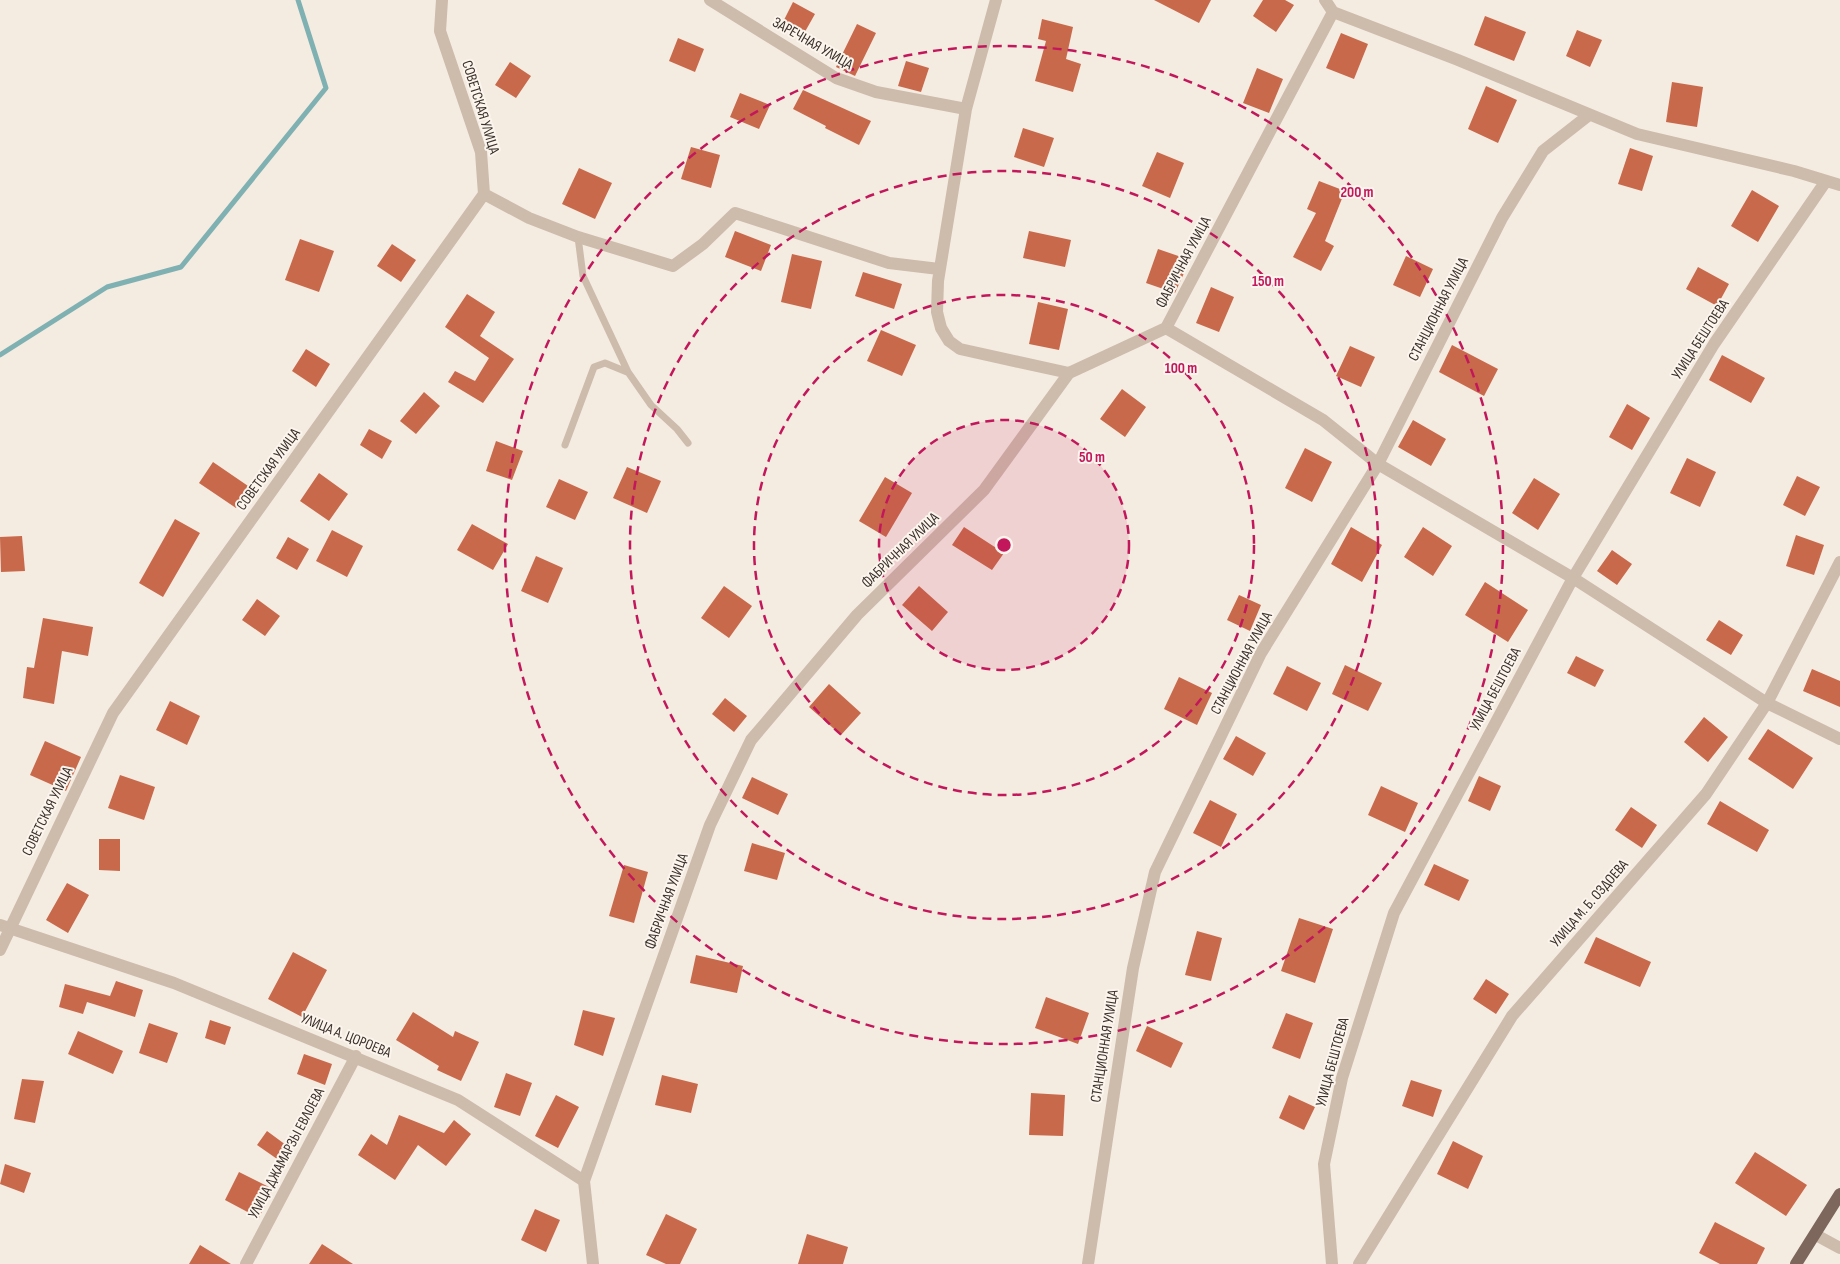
<svg xmlns="http://www.w3.org/2000/svg" width="1840" height="1264" font-family="'Sofia Sans Condensed',sans-serif">
	<style>
		.lines { fill: none; stroke-linecap: round; stroke-linejoin: round }
		.stream { stroke: #7fb0b2; stroke-width: 5 }
		.building { fill: #c8694b }
		.lane { stroke: #cdbbac; stroke-width: 7 }
		.street { stroke: #cdbbac; stroke-width: 12 }
		.primary { stroke: #7d675c; stroke-width: 12 }
		.ring { fill: none; stroke: #c2185b; stroke-width: 2.5; stroke-dasharray: 9 6 }
		.labels { text-anchor: middle; stroke-width: 4; stroke-linejoin: round; paint-order: stroke }
		.street-label { font-size: 15px; fill: #3b302b; stroke: #fbf5ee }
		.centre { fill: #c2185b; stroke: #fbf5ee; stroke-width: 2.5 }
		.ring-label { font-size: 15px; text-anchor: middle; font-weight: bold; fill: #c2185b; stroke: #fbf5ee; stroke-width: 4; stroke-linejoin: round; paint-order: stroke }
	</style>
	<rect width="100%" height="100%" fill="#f4ebe1"/>
	<g class="lines">
		<!-- stream -->
		<path class="stream" d="M0,355L107,287L181,267L326,88L298,0"/>
	</g>
	<!-- building -->
	<path class="building" d="M1154,0H1211L1199,23Z
		M1263,0H1285L1294,5L1276,32L1253,16Z
		M793,2L815,14L802,37L781,26Z
		M1485,16L1526,32L1514,61L1474,45Z
		M1042,19L1073,27L1066,59L1081,64L1073,92L1035,81L1046,41L1038,39Z
		M857,24L876,33L855,76L836,67Z
		M1577,30L1602,40L1590,67L1566,56Z
		M1341,33L1368,44L1354,79L1326,68Z
		M678,38L704,49L695,72L669,61Z
		M906,61L929,68L921,92L898,86Z
		M510,62L531,76L516,98L495,85Z
		M1257,68L1283,79L1269,113L1243,103Z
		M1672,82L1703,87L1697,127L1666,122Z
		M1486,86L1517,100L1498,143L1468,129Z
		M803,90L871,121L859,145L825,128L826,126L793,109Z
		M740,93L770,105L759,129L730,117Z
		M1023,128L1054,138L1044,167L1014,157Z
		M691,147L720,155L711,188L681,179Z
		M1630,148L1653,156L1642,191L1618,184Z
		M1157,152L1184,163L1170,198L1142,186Z
		M579,168L612,183L595,219L562,204Z
		M1319,181L1345,191L1325,241L1334,246L1321,271L1293,257L1316,213L1307,209Z
		M1752,190L1779,206L1758,242L1731,226Z
		M735,231L771,245L761,271L725,257Z
		M1029,231L1071,240L1065,267L1023,258Z
		M300,239L334,251L319,292L285,280Z
		M392,244L416,260L401,282L377,266Z
		M1158,249L1190,260L1175,293L1146,283Z
		M792,254L822,261L811,309L781,302Z
		M1406,256L1433,269L1420,297L1393,285Z
		M1698,267L1729,284L1717,306L1686,289Z
		M863,272L902,284L894,309L855,296Z
		M1211,287L1234,297L1219,332L1196,323Z
		M467,294L495,312L480,336L514,359L483,403L448,382L455,371L475,381L489,358L445,327Z
		M1038,302L1068,309L1059,350L1029,344Z
		M881,330L916,345L902,376L867,361Z
		M1452,345L1498,369L1484,396L1439,372Z
		M1350,346L1375,357L1361,387L1336,376Z
		M306,349L330,364L316,387L292,371Z
		M1722,355L1765,378L1751,403L1709,380Z
		M1122,389L1146,407L1125,437L1100,419Z
		M424,392L440,406L416,434L400,421Z
		M1627,404L1650,418L1632,450L1609,437Z
		M1413,420L1446,439L1431,466L1398,447Z
		M369,429L392,441L382,459L360,445Z
		M496,441L523,451L512,480L486,471Z
		M1305,448L1332,462L1312,502L1285,488Z
		M1687,458L1716,472L1700,507L1670,493Z
		M213,462L251,488L236,508L199,483Z
		M627,467L661,481L647,513L613,498Z
		M319,473L348,494L329,521L300,501Z
		M1797,476L1820,487L1805,516L1783,505Z
		M885,477L912,493L886,537L859,521Z
		M1534,478L1560,494L1538,530L1512,513Z
		M559,479L588,492L575,520L546,507Z
		M175,519L200,533L163,597L139,583Z
		M472,524L508,544L493,570L457,550Z
		M964,527L1004,553L992,570L952,545Z
		M1351,527L1382,545L1362,582L1331,564Z
		M1423,527L1452,546L1433,576L1404,557Z
		M332,530L363,546L347,577L316,561Z
		M1796,535L1824,545L1814,575L1786,566Z
		M22,536L25,571L1,572L0,537Z
		M288,537L309,549L297,570L276,558Z
		M1612,550L1632,564L1617,585L1597,571Z
		M536,556L563,568L548,603L521,591Z
		M1485,582L1528,610L1508,642L1465,615Z
		M724,586L752,606L729,638L701,618Z
		M919,586L948,612L932,631L902,605Z
		M1239,595L1261,605L1250,631L1227,620Z
		M257,599L280,616L265,636L242,620Z
		M43,618L93,627L88,656L62,651L54,704L23,698L27,667L34,668Z
		M1719,620L1743,635L1731,655L1706,640Z
		M1576,656L1604,670L1595,687L1567,673Z
		M1345,665L1382,683L1368,711L1332,694Z
		M1287,666L1321,683L1307,711L1273,694Z
		M1812,669L1840,681V707L1803,691Z
		M1179,677L1212,693L1197,725L1164,709Z
		M829,684L861,713L841,735L809,707Z
		M725,698L747,716L734,732L712,714Z
		M170,701L200,716L187,745L156,730Z
		M1704,717L1728,737L1708,762L1684,742Z
		M1768,729L1813,758L1793,789L1748,759Z
		M1236,736L1266,753L1253,776L1223,759Z
		M45,741L81,757L66,791L30,775Z
		M120,775L155,787L144,820L108,808Z
		M1479,776L1501,786L1490,811L1468,801Z
		M752,777L788,794L778,815L742,798Z
		M1381,786L1418,803L1405,832L1368,815Z
		M1210,800L1237,814L1221,847L1193,833Z
		M1720,801L1769,830L1757,852L1707,824Z
		M1631,807L1657,825L1642,848L1615,830Z
		M99,839H120V871L99,870Z
		M752,843L785,853L777,880L744,871Z
		M1434,864L1469,880L1459,901L1424,885Z
		M624,865L648,872L634,923L609,916Z
		M67,883L89,895L68,933L46,920Z
		M1299,918L1333,929L1315,983L1281,971Z
		M1197,931L1222,938L1211,981L1185,975Z
		M1596,937L1651,962L1640,987L1584,963Z
		M293,952L327,970L302,1017L268,999Z
		M696,955L743,966L737,993L690,983Z
		M1486,979L1509,994L1496,1014L1473,999Z
		M116,981L143,990L135,1017L87,1002L83,1014L59,1007L65,984L110,996Z
		M1046,997L1089,1013L1078,1044L1035,1028Z
		M583,1010L615,1018L603,1056L574,1045Z
		M413,1012L453,1037L455,1031L479,1042L461,1081L437,1070L439,1066L396,1040Z
		M1286,1013L1313,1023L1300,1059L1272,1048Z
		M210,1020L231,1027L225,1045L205,1038Z
		M149,1023L178,1033L167,1063L139,1053Z
		M1147,1026L1183,1043L1171,1068L1136,1051Z
		M78,1031L123,1051L113,1074L68,1054Z
		M304,1054L332,1064L325,1085L297,1074Z
		M506,1073L532,1083L520,1116L494,1107Z
		M662,1075L698,1084L691,1113L655,1105Z
		M22,1079L44,1081L35,1123L14,1119Z
		M1411,1080L1442,1090L1433,1117L1402,1106Z
		M1031,1093L1065,1095L1063,1136L1029,1135Z
		M556,1095L579,1107L558,1148L535,1136Z
		M1289,1095L1315,1107L1304,1130L1279,1118Z
		M399,1115L444,1133L454,1120L471,1134L446,1166L418,1145L395,1180L358,1155L371,1134L387,1145Z
		M267,1131L290,1148L280,1161L257,1145Z
		M1453,1141L1483,1156L1468,1189L1437,1174Z
		M1755,1152L1807,1185L1786,1216L1735,1183Z
		M5,1164L31,1173L24,1193L0,1184Z
		M239,1172L273,1189L259,1218L225,1200Z
		M535,1209L560,1220L546,1252L521,1240Z
		M666,1214L697,1229L680,1264H666L646,1255Z
		M1715,1222L1765,1248L1757,1264H1720L1699,1253Z
		M807,1234L848,1247L843,1264H798Z
		M322,1244L353,1264H309Z
		M200,1245L231,1264H189Z"/>
	<g class="lines">
		<!-- lane -->
		<path class="lane" d="M578,237L583,276L628,372L651,405L677,429L688,443
			M565,445L594,367L605,363L627,372"/>
		<!-- street -->
		<path class="street" d="M710,0L836,78L876,92L966,109
			M996,0L966,109L938,281L937,312L941,328L949,341L960,349L1069,373
			M1325,0L1333,12L1458,60L1637,134L1794,171L1840,185
			M484,194L529,218L578,237L673,266L703,244L735,213L889,263L939,269
			M1166,328L1323,420L1378,464L1573,578L1767,703L1840,739
			M0,925L174,983L458,1100L584,1181L593,1264
			M0,950L113,713L484,194L481,152L440,31L442,0
			M584,1181L710,825L751,740L857,615L984,490L1069,373L1166,328L1333,12
			M1816,1235L1840,1248
			M246,1264L356,1056
			M1088,1264L1133,968L1155,872L1261,653L1378,464L1502,218L1543,151L1589,115
			M1332,1264L1324,1164L1342,1078L1394,913L1573,578L1714,344L1826,181
			M1359,1264L1512,1016L1706,794L1767,703L1840,562"/>
		<!-- primary -->
		<path class="primary" d="M1796,1264L1840,1194"/>
	</g>
	<!-- distance rings -->
	<circle cx="1004" cy="545" r="125" fill="#c2185b" fill-opacity=".12"/>
	<g class="ring">
		<circle cx="1004" cy="545" r="125"/>
		<circle cx="1004" cy="545" r="250"/>
		<circle cx="1004" cy="545" r="374"/>
		<circle cx="1004" cy="545" r="499"/>
	</g>
	<g class="labels">
		<!-- street labels -->
		<g class="street-label">
			<text transform="translate(813 43) rotate(30)" y="5">ЗАРЕЧНАЯ УЛИЦА</text>
			<text transform="translate(481 107) rotate(73)" y="5">СОВЕТСКАЯ УЛИЦА</text>
			<text transform="translate(1183 262) rotate(-62)" y="5">ФАБРИЧНАЯ УЛИЦА</text>
			<text transform="translate(1438 309) rotate(-63)" y="5">СТАНЦИОННАЯ УЛИЦА</text>
			<text transform="translate(1700 339) rotate(-57)" y="5">УЛИЦА БЕШТОЕВА</text>
			<text transform="translate(268 469) rotate(-54)" y="5">СОВЕТСКАЯ УЛИЦА</text>
			<text transform="translate(900 550) rotate(-44)" y="5">ФАБРИЧНАЯ УЛИЦА</text>
			<text transform="translate(1241 663) rotate(-62)" y="5">СТАНЦИОННАЯ УЛИЦА</text>
			<text transform="translate(1495 689) rotate(-62)" y="5">УЛИЦА БЕШТОЕВА</text>
			<text transform="translate(47 811) rotate(-64)" y="5">СОВЕТСКАЯ УЛИЦА</text>
			<text transform="translate(666 901) rotate(-70)" y="5">ФАБРИЧНАЯ УЛИЦА</text>
			<text transform="translate(1589 903) rotate(-49)" y="5">УЛИЦА М. Б. ОЗДОЕВА</text>
			<text transform="translate(346 1035) rotate(22)" y="5">УЛИЦА А. ЦОРОЕВА</text>
			<text transform="translate(1104 1046) rotate(-81)" y="5">СТАНЦИОННАЯ УЛИЦА</text>
			<text transform="translate(1332 1062) rotate(-75)" y="5">УЛИЦА БЕШТОЕВА</text>
			<text transform="translate(286 1153) rotate(-62)" y="5">УЛИЦА ДЖАМАРЗЫ ЕВЛОЕВА</text>
		</g>
	</g>
	<circle cx="1004" cy="545" r="8" class="centre"/>
	<g class="ring-label">
		<text x="1357" y="197">200 m</text>
		<text x="1268" y="286">150 m</text>
		<text x="1181" y="373">100 m</text>
		<text x="1092" y="462">50 m</text>
	</g>
</svg>
